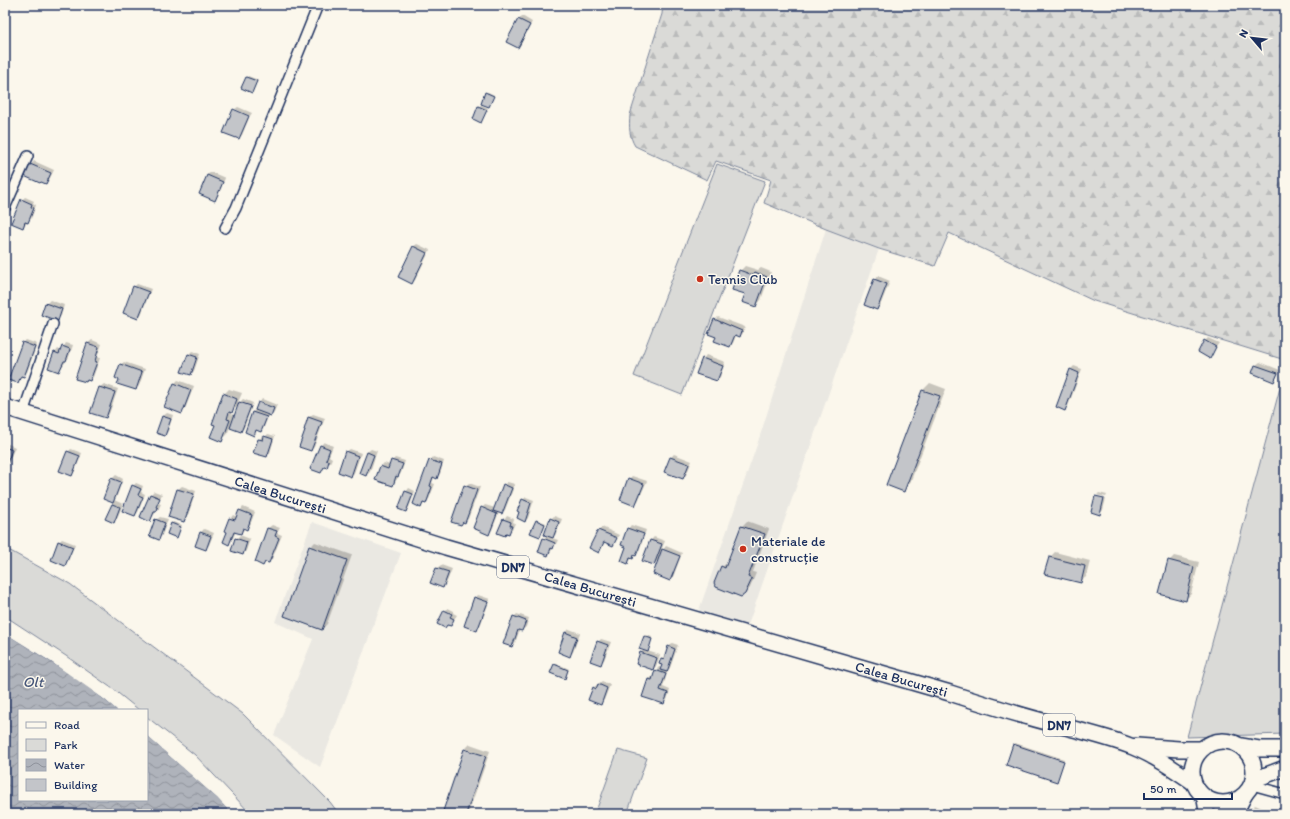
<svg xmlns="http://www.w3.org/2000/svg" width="1290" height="819" font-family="Itim,sans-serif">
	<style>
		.built { fill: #eae8e2 }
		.green { fill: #dadad7; stroke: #7a849a }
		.forest { fill: url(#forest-firs); stroke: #7a849a }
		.water { fill: url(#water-waves); stroke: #747e96 }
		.pier { fill: #fbf7ec }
		.shadow { fill: #0003; fill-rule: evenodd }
		.building { fill: #c3c5c9; stroke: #1b2f5e }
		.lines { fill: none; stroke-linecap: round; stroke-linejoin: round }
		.minor-casing { stroke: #1b2f5e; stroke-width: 12 }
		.primary-casing { stroke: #1b2f5e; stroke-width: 17 }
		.trunk-casing { stroke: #1b2f5e; stroke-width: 18 }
		.minor { stroke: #fbf7ec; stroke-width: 9 }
		.primary { stroke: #fbf7ec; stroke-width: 14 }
		.trunk { stroke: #fbf7ec; stroke-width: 15 }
		.poi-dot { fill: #c8321e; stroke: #fbf7ec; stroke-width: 1.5 }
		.labels { text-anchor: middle; stroke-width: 3; stroke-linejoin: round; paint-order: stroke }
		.shield { fill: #fbf7ec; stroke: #5e6b89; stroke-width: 1 }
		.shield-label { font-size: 13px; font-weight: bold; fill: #1b2f5e }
		.poi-label { font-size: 14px; fill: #1b2f5e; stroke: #fbf7ec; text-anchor: start }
		.street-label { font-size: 14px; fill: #1b2f5e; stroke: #fbf7ec }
		.water-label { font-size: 15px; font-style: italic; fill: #47577a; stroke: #fbf7ec }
	</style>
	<defs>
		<pattern id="forest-firs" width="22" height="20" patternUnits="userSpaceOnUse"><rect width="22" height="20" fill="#dadad7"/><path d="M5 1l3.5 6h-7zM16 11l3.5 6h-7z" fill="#babbbb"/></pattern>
		<pattern id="water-waves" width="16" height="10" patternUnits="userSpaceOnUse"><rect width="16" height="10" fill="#afb3bb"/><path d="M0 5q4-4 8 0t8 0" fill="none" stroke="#8e929b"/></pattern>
	</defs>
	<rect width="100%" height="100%" fill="#fbf7ec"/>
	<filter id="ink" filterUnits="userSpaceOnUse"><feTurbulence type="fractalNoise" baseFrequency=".025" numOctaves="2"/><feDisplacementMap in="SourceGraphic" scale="8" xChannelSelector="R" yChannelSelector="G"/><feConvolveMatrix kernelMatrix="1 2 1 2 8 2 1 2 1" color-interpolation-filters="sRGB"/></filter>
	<g filter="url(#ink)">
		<!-- built -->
		<path class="built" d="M826,229L879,249L747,628L698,613L757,445Z
			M312,522L401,553L320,767L274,735L313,639L275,622Z"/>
		<!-- green -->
		<path class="green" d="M717,164L765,181L682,395L634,376Z
			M1285,369V734L1187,737Z
			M5,548L70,584L243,714L330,802L339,814H251L195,755L147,717V710H139L113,689L66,656L5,616Z
			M618,750L647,758L627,814H595Z"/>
		<!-- forest -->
		<path class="forest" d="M663,5H1285V360L1094,301L949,233L935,266L879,249L826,229L764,203L771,180L716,161L707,180L635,146C629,136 629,127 630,115L662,14Z"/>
		<!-- water -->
		<path class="water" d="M5,633C43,657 83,681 117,710H19V800H147V736L217,798L232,814H5Z"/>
		<!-- pier -->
		<path class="pier" d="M5,631L51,659L105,697L119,710H117L104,699L50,661L5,633Z
			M147,734L218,797L234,814H232L217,798L147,736Z"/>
		<!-- shadow -->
		<path class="shadow" d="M522,16L532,22L521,44L518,47V20Z
			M248,76L258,80L252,92L243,88Z
			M488,92L494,95L489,106L486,93Z
			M481,105L488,108L482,120L479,107Z
			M238,107L252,113L250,116L235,109Z
			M234,111L249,118L242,135L239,138Z
			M34,161L54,170L49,180L46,183L31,165Z
			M211,172L225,178L218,196L215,200L207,175Z
			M25,197L34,201L33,203L36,205L31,219L23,227L22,200Z
			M417,244L430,250L415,280L412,283L413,247Z
			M745,266L758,270L761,268L771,272L761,300L756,306L746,294L740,271Z
			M878,276L890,281L880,306L877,309L875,280Z
			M137,284L151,289L141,315L138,318L134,287Z
			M50,300L64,305L61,316L57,320L46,304Z
			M718,317L745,327L743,333L740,336L736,335L733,343L730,346L717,336L715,320Z
			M1208,338L1219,343L1209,357L1205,341Z
			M26,340L37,344L27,372L23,375L18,382L22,343Z
			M92,340L102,344L97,357L100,358L93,377L90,380L88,379L86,381L76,378L88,343Z
			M66,343L73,345L69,357L59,371L55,353L58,349L61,351Z
			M192,351L200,354L194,371L190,374L182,371L189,354Z
			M706,355L725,362L720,377L717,380L703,359Z
			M124,362L145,369L139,386L135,389L120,379V365Z
			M1260,362L1280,370L1277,377L1274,381L1253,373L1256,365Z
			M1074,366L1082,369L1068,406L1065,410L1070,370Z
			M178,380L194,386L185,409L181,413L174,384Z
			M930,383L946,389L910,483L903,490L887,485L923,390Z
			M104,384L118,389L109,414L106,417L92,412L100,387Z
			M229,389L242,393L237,405L243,399L253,403L244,428L241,431L230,427L227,435L221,440L224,394ZM240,404L235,415L231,414L232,411Z
			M262,399L277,405L274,412L271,415L269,414L264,427L261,431L257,429L253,434V412Z
			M167,413L173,415L168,431L165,435L158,432L163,416Z
			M313,414L325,418L314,447L311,450L307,430L305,429L309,417Z
			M268,434L275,436L270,453L266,456L259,440L262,436L265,437Z
			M324,442L333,446L329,456L332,458L330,463L325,466L321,472V445Z
			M6,443L15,447L8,464L5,467Z
			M71,449L82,453L75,471L72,475L68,452Z
			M350,449L361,453L354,473L350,476L346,452Z
			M371,449L377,451L370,472L366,475L367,452Z
			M674,454L692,461L686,475L683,478L665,471L671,457Z
			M433,457L444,461L440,474L436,478L434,477L432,483L435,484L429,499L421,506L430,461Z
			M395,458L405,461L401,473L393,485L381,466L384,463L390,465L392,461Z
			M116,475L123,479L116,498L114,500L123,504L117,518L114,522L112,504L114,502L105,498L112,479Z
			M632,476L647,481L638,501L635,504L629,479Z
			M507,482L515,484L505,510L501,513L499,512L492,530L489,533L482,508L485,505L495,508L504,485Z
			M136,483L143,486L141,492L145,494L138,512L135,515L133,486Z
			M469,483L480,487L468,519L461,524L465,486Z
			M182,486L196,491L187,518L184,521L169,516L178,489Z
			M409,488L415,491L409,507L406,511V492Z
			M154,491L162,494L158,503L161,504L159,508L150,520L141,517L151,494Z
			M1099,493L1107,495L1106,497L1097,495Z
			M1096,495V497L1106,499L1103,510L1100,513L1092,511Z
			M526,497L534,500L528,518L525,521L523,500Z
			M243,507L255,512L250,525L246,529L245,528L241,533L236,531L232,540L229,543L228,532L230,519L233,515L237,517L240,511Z
			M507,516L514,519L513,522L515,523L512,530L505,535L504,520Z
			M554,516L562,519L556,534L552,538L558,540L556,544L548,555L544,539L547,535L551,519Z
			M160,517L168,519L162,535L159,539L156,520Z
			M538,520L546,523L541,534L537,521Z
			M747,521L769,529L753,572L756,573L750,588L745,594L722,567L728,562L742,526Z
			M173,522L182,525L177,536L172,524Z
			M272,525L280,528L277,533L282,535L272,559L269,562L266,561L263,564L256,562L268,528Z
			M631,525L646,530L639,551L628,562V529Z
			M602,527L619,535L613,545L605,541L602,548L599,551V530Z
			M204,529L214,533L209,545L206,549L201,532Z
			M240,535L250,539L246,551L242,554L236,539Z
			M654,537L665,541L660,553L666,546L682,553L673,577L670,580L660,558L654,564L643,560L651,540Z
			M62,539L75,544L68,561L65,564L59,542Z
			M315,542L352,555L327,624L322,629L310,547Z
			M1055,552L1090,561L1086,577L1080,582L1050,557Z
			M1174,556L1199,562L1191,594L1185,600L1169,561Z
			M441,565L452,569L446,584L443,587L432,583L437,568Z
			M478,595L490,599L480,626L477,630L475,598Z
			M448,608L454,611L453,613L457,615L450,625L445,611Z
			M517,614L529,618L526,627L522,630L520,629L515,643L512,646L514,617Z
			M569,629L580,633L573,652L569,656L566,633Z
			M646,635L652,637L647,651L660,655L656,666L653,669L641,653L644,650L645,637Z
			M601,639L611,642L604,660L600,663L598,642Z
			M672,643L678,645L670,668L668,670L663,687L670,690L667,700L663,703L643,696L649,679L653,676H654L656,670L659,667L662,668L663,664L661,659L665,655L666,656L669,647Z
			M556,663L569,669L566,676L555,665Z
			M602,681L610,685L604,700L600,704L593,688Z
			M1015,743L1064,759L1058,779L1014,745Z
			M470,744L490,751L468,814H443L465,749Z
			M1255,805L1267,810L1265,814H1249L1252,808Z"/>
		<!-- building -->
		<path class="building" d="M518,19L530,25L518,48L506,42Z
			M246,77L257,81L252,93L241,88Z
			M485,92L494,96L489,107L481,104Z
			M478,106L487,110L481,123L473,119Z
			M233,109L249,116L239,139L223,133Z
			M30,164L51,173L46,184L41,182L40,183L24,176Z
			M207,175L223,182L215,201L199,194Z
			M21,199L32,204L31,207L34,208L28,223L25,222L23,228L11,223Z
			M413,246L427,253L412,284L398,277Z
			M739,270L753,275L755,272L767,277L756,307L742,302L745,294L732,290Z
			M874,279L887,284L877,310L864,305Z
			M133,286L149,292L138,319L123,313Z
			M45,303L62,309L58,321L41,315Z
			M714,319L742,331L740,337L735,335L730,347L714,341L716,337L708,334Z
			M1204,340L1216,347L1210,359L1198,352Z
			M22,342L35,347L24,377L21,376L18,383L8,380Z
			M87,343L99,347L95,361L97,362L90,381L87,380L86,382L75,379Z
			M62,346L70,349L66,361H64L59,372L48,368L54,352L59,354Z
			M188,354L197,357L191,375L181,372Z
			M702,358L723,366L717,381L696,374Z
			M120,364L142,372L136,390L117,384L119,380L115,378Z
			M1255,365L1278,373L1274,382L1252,373Z
			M1070,369L1079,373L1065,411L1056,407Z
			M174,383L191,390L182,414L164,407Z
			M99,387L115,392L106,418L90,413Z
			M922,390L940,396L904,492L886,485Z
			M223,393L237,399L232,413L229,412L227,419L230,420L222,442L210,437L215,425L212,424Z
			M239,402L251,406L241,432L230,428Z
			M258,402L274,408L271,416L255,410Z
			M252,412L267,417L261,432L256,430L254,436L245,432Z
			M162,416L171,419L165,436L156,433Z
			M308,417L322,422L311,451L299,447L305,430H304Z
			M264,436L273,439L267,457L253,453L258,439L263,440Z
			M320,445L330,449L326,460L329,461L327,468L324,467L321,473L310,469Z
			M5,447L12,450L5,468Z
			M67,451L80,456L72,476L59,471Z
			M345,451L358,456L351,477L338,472Z
			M367,452L374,455L366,476L359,473Z
			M670,457L689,464L683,479L664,472Z
			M391,460L403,464L398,477L396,476L393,486L375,480L380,466L388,469Z
			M429,460L442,464L437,479L433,477L430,486L432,487L426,504L423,503L421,508L413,504Z
			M111,478L121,482L113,503L103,499Z
			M628,478L644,484L635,506L620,500Z
			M503,484L512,488L502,514L493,511Z
			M132,485L141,489L138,495L143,497L135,516L122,511Z
			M464,485L477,490L465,523L463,522L461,525L451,522Z
			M177,489L194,494L184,522L168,517Z
			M405,491L413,494L406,512L398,509Z
			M150,494L160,498L156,507L158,508L156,512H154L150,522L140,517Z
			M1095,496L1104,498L1100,515L1091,512Z
			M522,499L531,503L525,522L517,518L519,512L517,511Z
			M112,504L120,507L114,523L105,519Z
			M481,507L497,514L489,535L473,528Z
			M239,510L252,515L247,530L243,528L241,534L234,532L229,545L223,542L227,532L224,531L229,518L235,520Z
			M550,518L559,522L553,538L544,535Z
			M155,519L165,523L159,540L149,536Z
			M503,519L511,522L510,526H512L509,534L506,533L505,536L497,533Z
			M536,520L545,524L540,537L530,533Z
			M171,523L181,527L177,538L167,534Z
			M741,526L765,534L748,577L752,579L745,594L741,597L716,587L714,583L721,566L725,568Z
			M267,528L277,531L275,536L279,538L269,563L265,562L263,566L255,562Z
			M627,528L644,534L636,556L634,555L633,559L630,558L628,564L621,561L626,547L621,545Z
			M598,530L617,538L613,546L604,542L599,553L589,548Z
			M200,532L211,536L206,550L195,546Z
			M235,538L247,542L243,555L231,551Z
			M543,538L555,543L553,549L551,548L548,556L538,552Z
			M650,540L662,544L654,565L642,561Z
			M58,541L73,547L65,566L51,560Z
			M309,546L347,560L322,630L284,616Z
			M662,549L680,556L670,581L653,574Z
			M1049,557L1085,566L1081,583L1044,574Z
			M1168,560L1194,567L1186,601L1159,594Z
			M436,568L449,572L443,588L430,583Z
			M474,597L488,602L477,631L464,626Z
			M444,610L452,614L450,617L454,619L451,626L447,625L445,628L437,624Z
			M513,616L526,621L522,631L518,630L512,647L503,644Z
			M565,632L577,637L570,657L558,652Z
			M644,636L652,639L648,652L639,649Z
			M597,641L608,645L601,665L590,661Z
			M668,646L675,649L667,672L660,670L662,665L659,664L661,658L664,659Z
			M640,652L657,658L653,670L636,664Z
			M554,664L568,670L565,679L550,673Z
			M655,670L666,674L660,690L668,693L664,704L642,697L648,679L652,680Z
			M598,684L607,688L601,705L588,700L593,687L596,689Z
			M1013,744L1064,761L1057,782L1006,765Z
			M464,749L486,756L466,814H442Z
			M1251,808L1264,813V814H1248Z"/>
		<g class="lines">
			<!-- minor casing -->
			<g class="minor-casing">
				<path id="minor" d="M5,208L28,156
					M225,228L236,208L318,5
					M23,413L53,324
					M1252,785L1285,794"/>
			</g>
			<!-- primary casing -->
			<g class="primary-casing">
				<path id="primary" d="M1204,797L1207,814
					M1235,814L1246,793"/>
			</g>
			<!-- trunk casing -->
			<g class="trunk-casing">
				<g id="trunk">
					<path id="s1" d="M5,407L446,547L950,693C984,704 1019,715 1054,724C1081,731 1108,737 1133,747C1155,756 1174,769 1193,782"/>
					<circle cx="1223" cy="772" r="31"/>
					<path d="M1137,746L1179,749H1201"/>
					<path d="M1241,746L1259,749H1285"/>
					<path d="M1253,780L1285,768"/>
				</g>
			</g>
			<!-- minor -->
			<use href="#minor" class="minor"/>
			<!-- primary -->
			<use href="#primary" class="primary"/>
			<!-- trunk -->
			<use href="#trunk" class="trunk"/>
		</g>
	</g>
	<!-- markers -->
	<g class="poi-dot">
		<circle cx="700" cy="279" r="4"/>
		<circle cx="743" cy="549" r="4"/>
	</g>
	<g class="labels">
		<!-- shield labels -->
		<g class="shield">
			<rect x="497" y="556" width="32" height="22" rx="3"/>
			<rect x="1043" y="714" width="32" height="22" rx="3"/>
		</g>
		<g class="shield-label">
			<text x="513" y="572">DN7</text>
			<text x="1059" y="730">DN7</text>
		</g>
		<!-- poi labels -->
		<g class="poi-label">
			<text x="708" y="284">Tennis Club</text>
			<text x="751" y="546">Materiale de<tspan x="751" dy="16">construcție</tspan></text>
		</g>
		<!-- street labels -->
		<g class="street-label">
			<text dy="5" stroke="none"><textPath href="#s1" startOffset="289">Calea București</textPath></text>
			<text dy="5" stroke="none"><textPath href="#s1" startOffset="613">Calea București</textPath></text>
			<text dy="5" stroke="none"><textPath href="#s1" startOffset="937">Calea București</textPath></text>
		</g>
		<!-- water labels -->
		<g class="water-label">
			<text x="33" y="687">Olt</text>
		</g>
	</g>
	<!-- margin -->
	<rect width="1290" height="819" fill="none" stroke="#fbf7ec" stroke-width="20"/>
	<rect x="10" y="10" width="1270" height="799" fill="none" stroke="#1b2f5e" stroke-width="1.5" filter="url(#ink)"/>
	<!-- legend -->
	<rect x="18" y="709" width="130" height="92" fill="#fbf7ec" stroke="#a1a7b3"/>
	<rect x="26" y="722" width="20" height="6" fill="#fbf7ec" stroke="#a1a7b3"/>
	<text x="54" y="729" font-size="12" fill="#1b2f5e">Road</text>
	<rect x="26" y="739" width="20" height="12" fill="#dadad7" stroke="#a1a7b3"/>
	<text x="54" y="749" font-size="12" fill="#1b2f5e">Park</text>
	<rect x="26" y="759" width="20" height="12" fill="url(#water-waves)" stroke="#a1a7b3"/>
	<text x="54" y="769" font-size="12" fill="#1b2f5e">Water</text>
	<rect x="26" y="779" width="20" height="12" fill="#c3c5c9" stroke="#a1a7b3"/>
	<text x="54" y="789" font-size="12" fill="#1b2f5e">Building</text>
	<!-- north arrow -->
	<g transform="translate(1252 38) rotate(298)" stroke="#fbf7ec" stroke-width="3" paint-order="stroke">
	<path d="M0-3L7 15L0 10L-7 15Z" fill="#1b2f5e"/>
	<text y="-6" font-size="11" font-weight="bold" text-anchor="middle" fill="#1b2f5e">N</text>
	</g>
	<!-- scale -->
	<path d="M1144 793v6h88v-6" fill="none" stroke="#1b2f5e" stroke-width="2"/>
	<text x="1150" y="793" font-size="12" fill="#1b2f5e" stroke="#fbf7ec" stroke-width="3" paint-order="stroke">50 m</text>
</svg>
